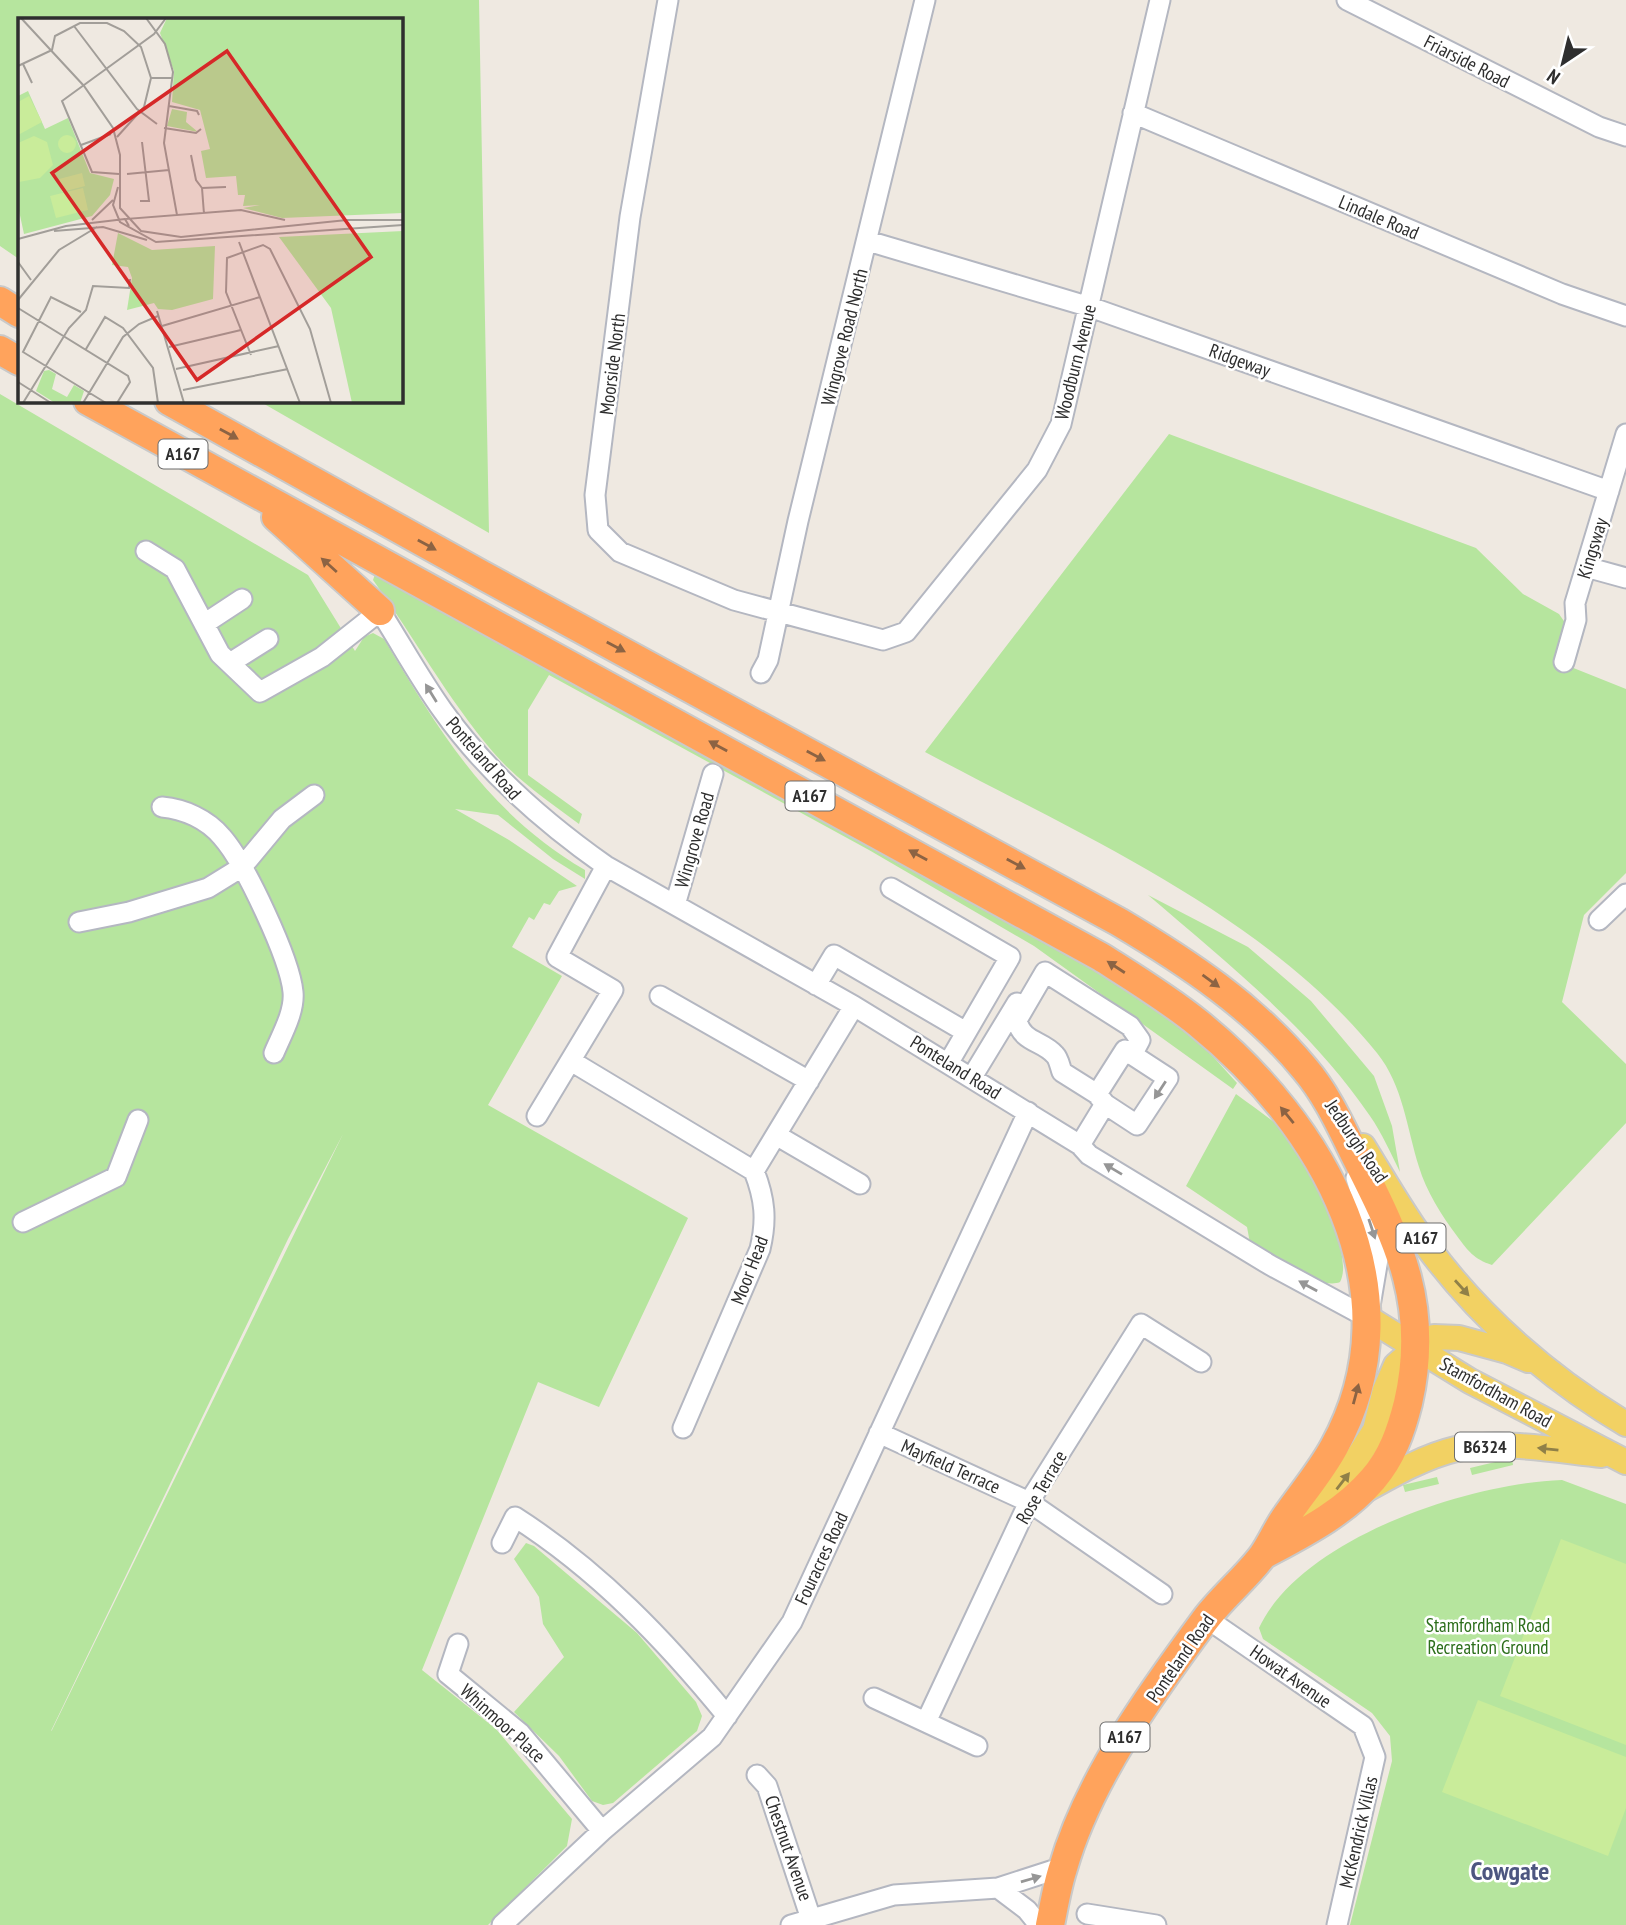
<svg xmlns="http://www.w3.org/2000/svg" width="1626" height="1925" font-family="'PT Sans Narrow',sans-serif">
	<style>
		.green { fill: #b6e59e; fill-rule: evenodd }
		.pitch { fill: #c9ec9a }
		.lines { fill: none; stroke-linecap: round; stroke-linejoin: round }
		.minor-casing { stroke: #b4b7c1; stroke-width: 23 }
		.major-casing { stroke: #c9c9c9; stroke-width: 28 }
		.highway-casing { stroke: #c9c9c9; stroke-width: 32 }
		.minor { stroke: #fff; stroke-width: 19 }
		.major { stroke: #f2d163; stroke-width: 24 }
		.highway { stroke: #ffa35c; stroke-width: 28 }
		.oneway { fill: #8c6343 }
		.oneway2 { fill: #969696 }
		.oneway3 { fill: #908048 }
		.labels { text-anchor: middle; stroke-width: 5; stroke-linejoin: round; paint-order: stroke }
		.shield { fill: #fff; stroke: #6d6d6d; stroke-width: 2 }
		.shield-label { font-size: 18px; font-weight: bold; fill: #2e2e2e }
		.street-label { font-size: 19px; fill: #2e2e2e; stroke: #fff }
		.park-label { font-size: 19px; fill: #2c6e1b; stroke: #fff }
		.district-label { font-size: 26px; font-weight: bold; fill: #4d5680; stroke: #fff }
		.inset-road { fill: none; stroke: #a29e99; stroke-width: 2 }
		.view { fill: #d62828; fill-opacity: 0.15; stroke: #d62828; stroke-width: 3.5 }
		.inset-edge { fill: none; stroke: #2e2e2e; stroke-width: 3.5 }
	</style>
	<rect width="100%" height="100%" fill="#efe9e1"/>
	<!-- green -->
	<path class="green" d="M0,0H479L489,533L259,401H401V19H19V259L0,246Z
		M0,394L308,575L355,651L364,637L373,633L384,639C441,734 488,813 585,870V879L553,859L498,815L455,809L509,840L577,886L559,891L550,905L544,903L534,920L529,917L512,947L562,976L488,1105L688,1218L599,1407L538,1382L422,1670L496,1729L572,1819L567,1846L488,1925H0ZM343,1134L52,1730L51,1731L288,1239Z
		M1169,434L1476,548L1523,594L1559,614L1566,624L1556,661L1626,689V873L1584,915L1562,1002L1626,1064V1123L1492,1265C1474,1259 1468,1251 1457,1236C1442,1216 1426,1191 1419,1167C1407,1129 1403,1085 1377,1053C1265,914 1080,835 925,752Z
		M375,574L1098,969L1198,1040L1237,1083L1233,1089L1034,946L869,850L549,675L528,710V775L582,814L579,824C549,802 517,780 493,752C447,698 414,637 373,580Z
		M1148,895L1248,947L1311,1001L1374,1076L1392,1126L1400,1172C1391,1154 1382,1133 1370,1116C1310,1028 1227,963 1148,895Z
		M1236,1094C1249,1104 1263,1113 1275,1123C1300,1146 1357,1251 1340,1282C1319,1291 1268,1255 1250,1243L1247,1227L1186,1186Z
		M1512,1458L1513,1465L1472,1475L1470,1468Z
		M1437,1477L1439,1484L1405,1492L1403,1485Z
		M1562,1480L1626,1504V1925H1350L1392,1761L1390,1736L1372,1713L1263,1639L1259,1628C1301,1538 1469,1483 1562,1480Z
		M526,1543L534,1546L637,1633L696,1702L702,1716L697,1731L613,1803L603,1805L592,1801L559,1756L514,1712L564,1657L543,1624L539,1597L514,1559Z"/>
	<!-- pitch -->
	<path class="pitch" d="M1561,1539L1626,1564V1745L1500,1696Z
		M1478,1700L1626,1757V1808L1608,1856L1442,1792Z"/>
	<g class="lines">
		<!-- minor casing -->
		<g class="minor-casing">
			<path id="minor" d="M668,0L630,217L595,495L598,530L620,552L734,600L883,640L906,632L1037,470L1061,424L1160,0
				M1347,0L1599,127L1626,136
				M1133,113L1562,294L1626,316
				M868,241L1090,307L1609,491
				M146,551L175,569L220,654L260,692L322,657L380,611C401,644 420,679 443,711C487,773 545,823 606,866L854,1006L1080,1145L1089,1155L1270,1265L1368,1318L1378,1259L1375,1240L1356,1178
				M1586,567L1626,578
				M204,624L242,599
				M1564,662L1576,620L1575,603L1626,434
				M230,663L268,639
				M761,673L768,660L798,521L925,0
				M162,807C184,809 207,819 222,837C245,863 290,959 293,992C295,1012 281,1036 274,1053
				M891,888L1010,957L949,1062
				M675,905L713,774
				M1599,920L1626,894
				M79,922L129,912L208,888L242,867L282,819L314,795
				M816,985L834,955L966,1032
				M660,996L809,1081
				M571,1061L754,1171
				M972,1077L1017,1003
				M1097,1094L1125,1050L1168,1078L1137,1125L1105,1104
				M537,1116L613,990L557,957L606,866
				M776,1135L860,1184
				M1080,1145L1105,1104L1097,1094L1062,1072C1060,1067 1059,1059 1055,1055C1042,1040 1022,1043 1017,1020L1045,972L1130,1026L1140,1040L1132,1055
				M23,1222L116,1177L138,1120
				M683,1428L760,1249C767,1220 765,1199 754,1171L854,1006
				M879,1433L1029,1502L1162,1594
				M502,1543L515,1517C598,1570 665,1640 727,1716
				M1206,1618L1363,1726L1375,1757L1337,1925
				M458,1644L448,1674L520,1733L602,1831
				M874,1698L977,1746
				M926,1722L1029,1502L1141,1324L1201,1362
				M757,1775L767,1786L813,1925
				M998,1888L1027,1910L1039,1925
				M1087,1914L1156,1925
				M502,1925L602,1831L712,1737L792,1622L1028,1112
				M791,1925L894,1895L998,1888L1063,1867"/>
		</g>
		<!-- major casing -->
		<g class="major-casing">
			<path id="major" d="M1363,1146C1384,1180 1403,1214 1427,1246C1479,1317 1550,1379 1626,1424
				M1368,1318L1470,1381L1626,1462
				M1367,1489C1394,1474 1426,1456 1456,1449C1504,1440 1554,1450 1602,1455
				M1286,1516L1339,1487L1375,1430L1385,1390L1396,1365L1425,1340L1434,1337L1459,1338L1507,1351L1528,1360"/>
		</g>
		<!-- highway casing -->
		<g class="highway-casing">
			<path id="highway" d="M0,301L19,313
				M0,350L19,361
				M88,401L1101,957C1134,978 1167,998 1198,1023C1322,1123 1420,1291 1334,1447C1321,1471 1303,1492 1287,1515C1278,1527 1272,1542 1263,1555C1246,1578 1222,1597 1205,1620C1151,1693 1088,1780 1063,1868C1057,1886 1054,1906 1050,1925
				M169,401L482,575L1119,922C1188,963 1254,1007 1305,1069C1328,1096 1342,1129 1358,1161C1400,1244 1430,1307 1408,1403C1401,1431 1392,1457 1373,1479C1344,1513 1304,1533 1265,1554
				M276,517L380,611"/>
		</g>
		<!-- minor -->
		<use href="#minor" class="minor"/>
		<!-- major -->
		<use href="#major" class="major"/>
		<!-- highway -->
		<use href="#highway" class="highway"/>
	</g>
	<!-- one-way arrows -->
	<defs><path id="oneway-solid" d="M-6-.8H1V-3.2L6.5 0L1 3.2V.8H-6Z" transform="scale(1.75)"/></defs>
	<g class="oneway">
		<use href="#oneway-solid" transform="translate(229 434) rotate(29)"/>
		<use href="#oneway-solid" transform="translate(427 545) rotate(29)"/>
		<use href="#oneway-solid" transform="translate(329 565) rotate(-138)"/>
		<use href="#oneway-solid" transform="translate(616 647) rotate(28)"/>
		<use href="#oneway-solid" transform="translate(718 746) rotate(-151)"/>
		<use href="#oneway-solid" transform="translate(816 756) rotate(28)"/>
		<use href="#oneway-solid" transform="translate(918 855) rotate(-151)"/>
		<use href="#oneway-solid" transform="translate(1016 864) rotate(28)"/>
		<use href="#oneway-solid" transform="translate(1116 967) rotate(-147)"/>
		<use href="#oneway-solid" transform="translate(1211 981) rotate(36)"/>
		<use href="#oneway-solid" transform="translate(1287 1115) rotate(-129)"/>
		<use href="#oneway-solid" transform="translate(1356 1394) rotate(-75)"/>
	</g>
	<g class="oneway2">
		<use href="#oneway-solid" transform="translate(431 693) rotate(-122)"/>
		<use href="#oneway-solid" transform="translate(1160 1090) rotate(123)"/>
		<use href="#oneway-solid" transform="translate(1113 1169) rotate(-149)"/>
		<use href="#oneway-solid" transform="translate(1372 1229) rotate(72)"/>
		<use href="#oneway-solid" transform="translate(1308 1286) rotate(-151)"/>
		<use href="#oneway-solid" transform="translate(1031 1879) rotate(-16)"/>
	</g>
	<g class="oneway3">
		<use href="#oneway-solid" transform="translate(1462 1288) rotate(48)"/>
		<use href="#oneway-solid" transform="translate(1548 1449) rotate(-174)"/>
		<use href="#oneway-solid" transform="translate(1343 1481) rotate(-52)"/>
	</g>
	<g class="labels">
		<!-- shield labels -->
		<g class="shield">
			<rect x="158.5" y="439.5" width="49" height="29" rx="5"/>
			<rect x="785.5" y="781.5" width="49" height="29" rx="5"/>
			<rect x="1396.5" y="1223.5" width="49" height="29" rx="5"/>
			<rect x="1455" y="1432.5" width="60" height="29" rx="5"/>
			<rect x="1100.5" y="1722.5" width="49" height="29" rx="5"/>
		</g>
		<g class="shield-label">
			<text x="183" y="460">A167</text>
			<text x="810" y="802">A167</text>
			<text x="1421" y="1244">A167</text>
			<text x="1485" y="1453">B6324</text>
			<text x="1125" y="1743">A167</text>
		</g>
		<!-- street labels -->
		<g class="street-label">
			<text transform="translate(1467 61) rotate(27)" y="7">Friarside Road</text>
			<text transform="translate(1379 217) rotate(23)" y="7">Lindale Road</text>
			<text transform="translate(844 337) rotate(-76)" y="7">Wingrove Road North</text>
			<text transform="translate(1240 360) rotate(20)" y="7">Ridgeway</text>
			<text transform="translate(1075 362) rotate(-76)" y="7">Woodburn Avenue</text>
			<text transform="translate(612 364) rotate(-83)" y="7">Moorside North</text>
			<text transform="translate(1592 548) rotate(-73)" y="7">Kingsway</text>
			<text transform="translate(484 758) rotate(49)" y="7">Ponteland Road</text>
			<text transform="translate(694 840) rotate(-74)" y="7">Wingrove Road</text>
			<text transform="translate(956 1067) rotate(32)" y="7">Ponteland Road</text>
			<text transform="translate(1357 1141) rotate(56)" y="7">Jedburgh Road</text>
			<text transform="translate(749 1270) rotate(-69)" y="7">Moor Head</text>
			<text transform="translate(1496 1392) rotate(29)" y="7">Stamfordham Road</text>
			<text transform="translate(951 1466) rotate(24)" y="7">Mayfield Terrace</text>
			<text transform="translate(1041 1487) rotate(-60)" y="7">Rose Terrace</text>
			<text transform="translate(821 1558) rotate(-65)" y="7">Fouracres Road</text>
			<text transform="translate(1180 1658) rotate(-55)" y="7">Ponteland Road</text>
			<text transform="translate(1291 1676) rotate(35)" y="7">Howat Avenue</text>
			<text transform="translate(503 1723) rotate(42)" y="7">Whinmoor Place</text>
			<text transform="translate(1358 1832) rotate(-77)" y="7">McKendrick Villas</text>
			<text transform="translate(789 1848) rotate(71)" y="7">Chestnut Avenue</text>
		</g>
		<!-- park labels -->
		<g class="park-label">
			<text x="1488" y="1632">Stamfordham Road<tspan x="1488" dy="22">Recreation Ground</tspan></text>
		</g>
		<!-- district labels -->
		<g class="district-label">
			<text x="1510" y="1880">Cowgate</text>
		</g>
	</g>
	<!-- overview -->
	<g transform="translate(18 18)">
		<rect width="385" height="385" fill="#efe9e1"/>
		<path d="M149,0H385V195L264,200L225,190L242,187L225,188L227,177H220L218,158L188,160L183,133L192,131L182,92L154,84L156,53L142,15ZM10,73L27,111L50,100L72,155L96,161L92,177L74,198L6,216L0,188V78ZM154,91L169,94L168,104L180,114L149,108ZM385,213V385H334L313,290L261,219ZM100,215L134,232L197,228L195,281L154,292L140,291L136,285L109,292L114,260L110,249L94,247ZM31,352L38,356L34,371L49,379L56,367L66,373L62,385H37L18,373L26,353Z" fill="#b6e59e"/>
		<path d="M11,78L24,104L0,117V84ZM40 126a9 9 0 1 1 18 0a9 9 0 1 1-18 0ZM16,118L29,124L35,147L22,160L1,164L0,125ZM64,155L67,168L44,174L41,161ZM65,170L70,192L38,200L32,178Z" fill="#c9ec9a"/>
		<path class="inset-road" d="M3,0L66,68L95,110L102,137V190L123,213L163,219L329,202H385M128,0L147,26L155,54L146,125L159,197M56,8L119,91L139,106M5,46L14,65M0,48L34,32L37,18L62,5H89L106,13L123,29L133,60L126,89L99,119M133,60H155M151,88L179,93L181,97M146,110L178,115L183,111M63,127L93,116M173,137L178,162L184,170L186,196M101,156L74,154L44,83L136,16L148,0M109,156L151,152M100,169L95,187L102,204L138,224L385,207M184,170L208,169M122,183H131L124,124M74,202L95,182M111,208L107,201L223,192L267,202M36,213L85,209L129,222M0,221L48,208L107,201M221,224L282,385M0,244L13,262M0,282L41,232L79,209M0,290L110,358L112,364L99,385M139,293L166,385M63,294L33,279L5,334L88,385M144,308L242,279M151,329L223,312M68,331L87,299L105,310L135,350L140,385M233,337L208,274L209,240L245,227L252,231L292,311L313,385M158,351L261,328M0,364L33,385M165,372L270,351M5,385L51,310L68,292L75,268L111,270L112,261M65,385L105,319L121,306L140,298"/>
		<path class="view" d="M209,33L353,239L179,362L34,155Z"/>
		<rect width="385" height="385" class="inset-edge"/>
	</g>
	<!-- north arrow -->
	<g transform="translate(1563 63) rotate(215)" stroke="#ffffff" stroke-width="5" paint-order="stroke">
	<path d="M0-5L12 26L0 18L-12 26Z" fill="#2e2e2e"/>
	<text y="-10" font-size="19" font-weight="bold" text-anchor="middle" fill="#2e2e2e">N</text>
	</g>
</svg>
